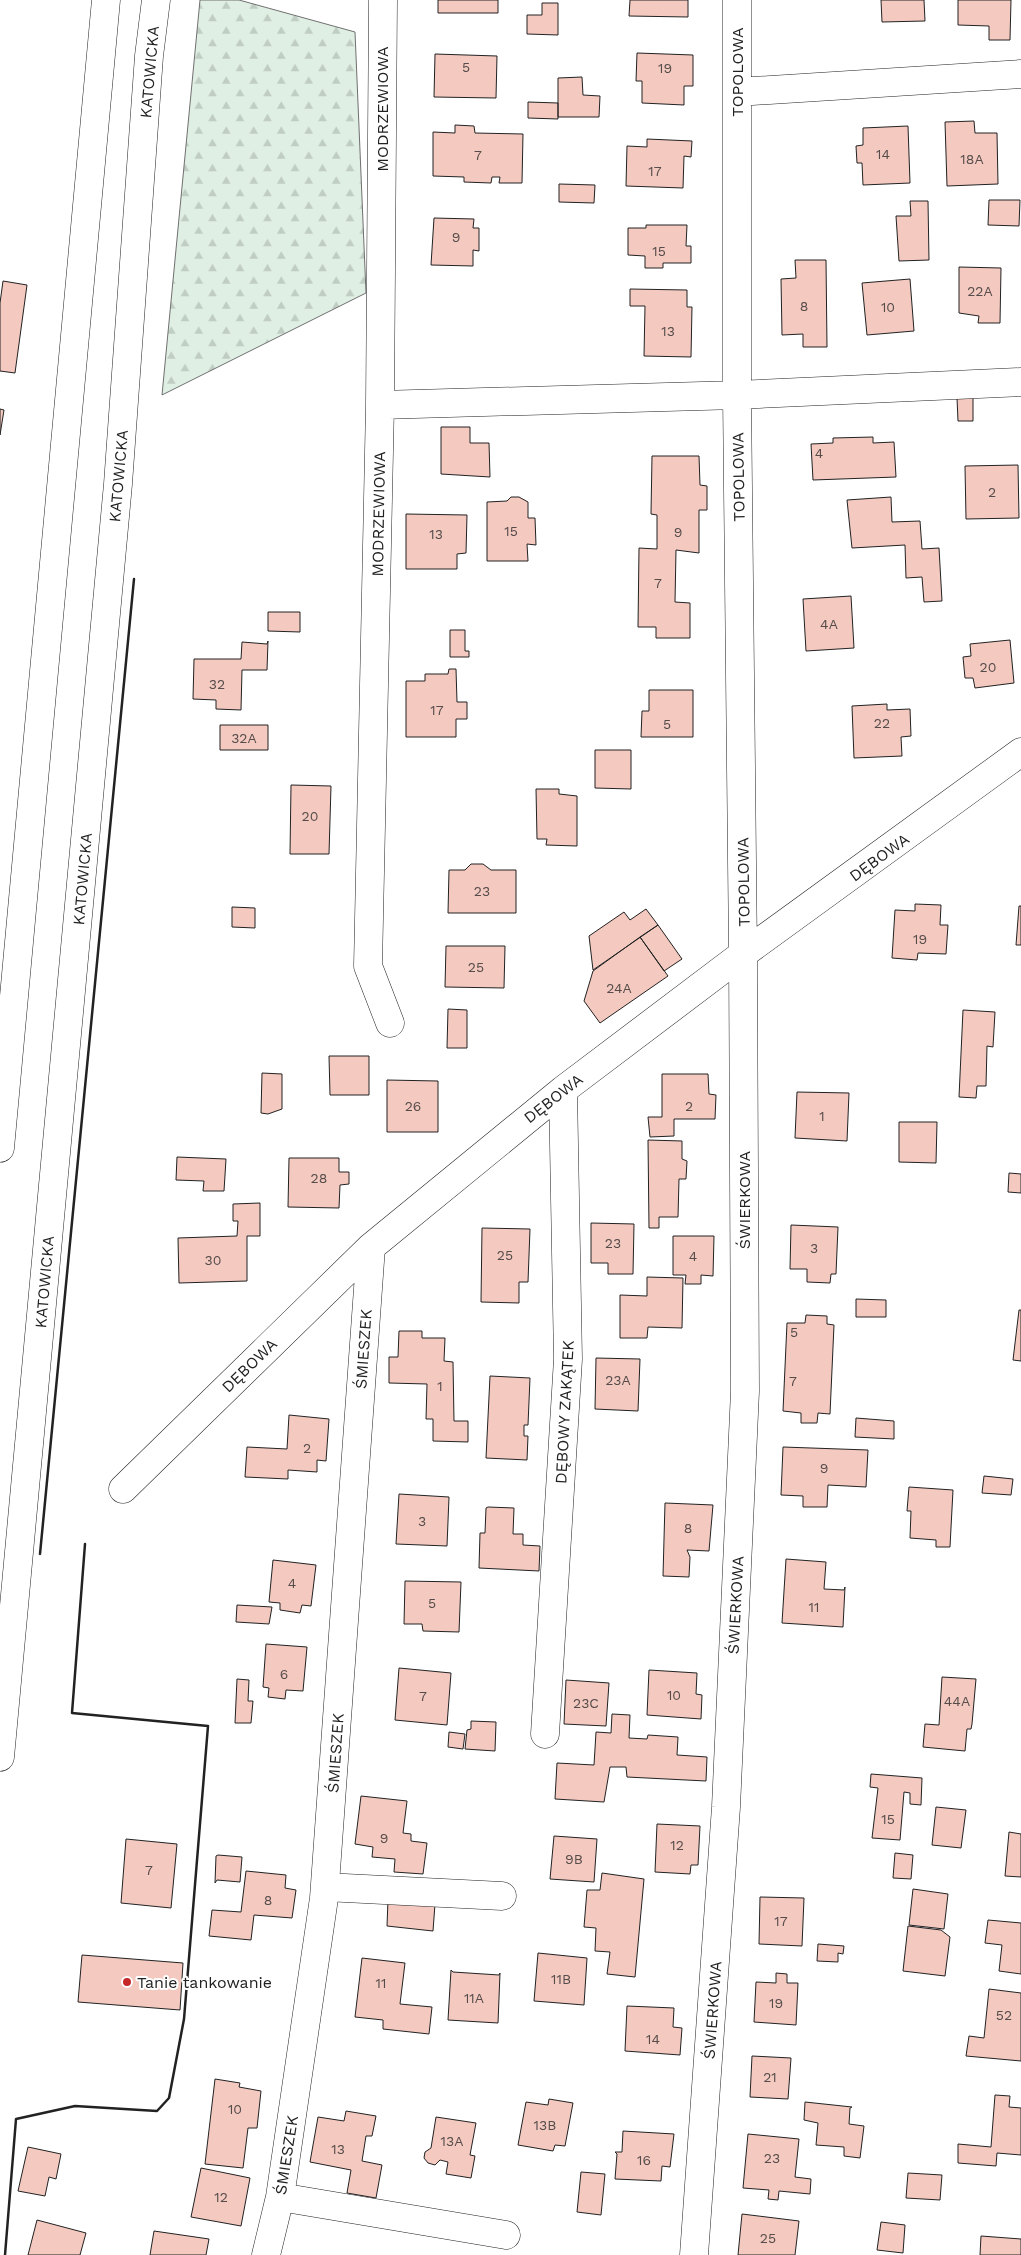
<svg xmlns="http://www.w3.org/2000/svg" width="1021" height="2255" font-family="'Work Sans',sans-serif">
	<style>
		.forest { fill: url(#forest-firs); stroke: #6f6f6f }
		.building { fill: #f3c9c0; stroke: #222 }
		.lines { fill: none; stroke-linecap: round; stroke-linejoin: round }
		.street-casing { stroke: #222; stroke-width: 29 }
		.primary-casing { stroke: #222; stroke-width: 29 }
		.street { stroke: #fff; stroke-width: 28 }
		.primary { stroke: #fff; stroke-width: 28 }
		.wall { stroke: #222; stroke-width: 2.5 }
		.poi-dot { fill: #c62828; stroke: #fff; stroke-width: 2 }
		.labels { text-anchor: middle; stroke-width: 4; stroke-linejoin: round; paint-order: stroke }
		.number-label { font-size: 14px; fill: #564c4a }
		.street-label { font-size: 16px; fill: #222; stroke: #fff }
		.poi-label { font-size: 16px; fill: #222; stroke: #fff; text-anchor: start }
	</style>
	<defs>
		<pattern id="forest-firs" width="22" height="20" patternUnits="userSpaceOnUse" patternTransform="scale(1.25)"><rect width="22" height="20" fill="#e0efe3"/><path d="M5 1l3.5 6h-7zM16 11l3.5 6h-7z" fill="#c0cdc2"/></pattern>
	</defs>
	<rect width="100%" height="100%" fill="#fff"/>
	<!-- forest -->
	<path class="forest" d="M200,0H239L355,32L366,293L162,395Z"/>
	<!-- building -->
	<path class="building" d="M438,0H498V13H438Z
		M630,0H688V17L629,16Z
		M881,0H924L925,21L882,22Z
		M958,0H1011L1010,40H989V26L958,25Z
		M542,3H558V35L527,34V15H542Z
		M637,53L693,55V86H684V105L642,103V81H636Z
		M435,54L497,56L496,98L434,97Z
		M582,77L583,95L600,96L599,117H558V78Z
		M528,102L558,103V119L528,118Z
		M974,121L975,133H997L998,184L947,186L945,122Z
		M455,125L474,126L475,133L523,134L522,183H499L500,177H492L491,183L464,182V177L433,176V132L455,133Z
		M908,126L910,183L863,185L862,163H857L856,146L863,145V128Z
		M647,139L692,141L691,157L684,156L683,188L626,186L627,146L647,147Z
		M559,184L595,185L594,203L559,202Z
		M989,200H1020L1019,226L988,225Z
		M910,201H928L929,260L899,261L896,216H911Z
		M434,218L474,219L473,228H479V251L473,250V266L431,265Z
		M646,225H687L686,246H691V263H663V268H645V256L628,255V228H646Z
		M795,260H826L827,347H803V334L782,335L781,279L796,278Z
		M959,267L1001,268L1000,323H978L979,316L959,313Z
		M910,279L914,331L867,335L862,283Z
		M3,281L27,285L15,373L0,371V303Z
		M630,289L687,290V307H692L691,357L644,356L645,306H630Z
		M973,397V421H958L957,398Z
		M0,409L4,410L0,435Z
		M441,427H470V443H489L490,477L441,474Z
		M873,437V443L894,442L896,477L813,480L811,444L833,443V438Z
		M652,456H699L700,485L707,486V510H699V553L676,550L675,602L690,603V638H656V627H638L639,548L657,549V515L651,514Z
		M1018,465L1019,518L966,519L965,466Z
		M511,497H519L528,502V518H535L536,545L527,544L528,561H487V502L507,501Z
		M891,497L892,522L920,521L922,549L939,548L942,601L924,602L922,577L906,578L905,545L852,548L847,500Z
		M406,514L467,515L466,553L457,554V569H406Z
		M851,596L854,648L806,651L803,599Z
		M268,612H300V632L268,631Z
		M450,630H465V651H469V657H450Z
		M1010,640L1014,683L975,688L973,678H965L963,657L971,656L970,644Z
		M268,641L267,670H242L241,710L216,709V700L193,699L194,659H241L242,642L267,644Z
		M449,669H456L457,702H467V719H456V737H406V681H425V674H448Z
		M649,690H693V737H641L642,711H649Z
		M887,704V710L910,709L911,736L901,737L902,756L854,758L852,706Z
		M220,725H268V750H220Z
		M595,750H631V789L595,788Z
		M291,785L331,786L329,854H290Z
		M536,789H559V794L577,796V846L546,845L547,839H537Z
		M471,864H483L491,870H516V913H448L449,870H465Z
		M915,904L941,905L940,925H948L946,954L918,953L917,960L892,958L895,910L915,911Z
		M1019,906H1021V945H1016Z
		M232,907L255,908V928L232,927Z
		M646,909L658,925L593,970L589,936L624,912L630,920Z
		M658,925L682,959L664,971L640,937Z
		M640,937L668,976L600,1023L584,1001L593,971Z
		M446,946H505L504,988L445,987Z
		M448,1009L467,1010V1048H447Z
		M963,1010L995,1012L993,1047L987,1046L986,1086H977L976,1098L959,1097Z
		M329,1056H369V1095H330Z
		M262,1073L282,1074V1109L268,1114L261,1113Z
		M662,1074H708L709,1094L716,1095L715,1119H674V1136L650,1137L648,1117H662Z
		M387,1080L438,1081V1132H387Z
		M797,1092L849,1093L847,1141L795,1138Z
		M899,1122H937L936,1163L899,1162Z
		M648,1140L682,1141V1159L687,1161L686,1179H679L678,1217H659V1228H649Z
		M177,1157L226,1159L224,1191H203L204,1181L176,1180Z
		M289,1158H339V1172H349V1184L340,1185L339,1208L288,1207Z
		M1009,1173L1021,1174V1193L1008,1192Z
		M260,1203V1236H247V1281L179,1283L178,1238L237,1236L238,1221H233V1204Z
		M591,1223L634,1224L633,1274H608V1263H591Z
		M791,1225L838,1227L836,1274H831L830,1283L807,1282V1269H790Z
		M482,1228L530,1229L528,1282H519V1303L481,1302Z
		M673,1236H714L713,1276L701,1275V1284H685L686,1275H673Z
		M647,1277L683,1278L682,1328L648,1327L647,1338H620V1295L647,1296Z
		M856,1299L886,1300V1317H856Z
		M1019,1310H1021V1361L1013,1360Z
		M806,1315L827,1316V1324L834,1325L830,1414L818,1413L817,1423H801V1413L783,1411L787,1323H805Z
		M399,1331H422V1338H445L444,1361L453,1362L454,1421H468V1442L433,1441V1419H426L427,1384L389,1383V1357H398Z
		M596,1358L640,1359L638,1411L595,1409Z
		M490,1376L530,1378L528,1425H524V1436H528L527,1460L486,1458Z
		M289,1415L329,1419L326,1461L317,1460V1472L288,1470V1479L245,1477L247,1447L287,1449Z
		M856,1418L894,1421V1439L855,1437Z
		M783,1447L868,1450L866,1487L828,1485L827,1507H803V1496L781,1495Z
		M984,1476L1013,1479L1011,1495L982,1493Z
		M909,1487L953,1490L950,1547H936V1540L910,1538L911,1511H907Z
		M399,1494L449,1497L447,1546L396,1544Z
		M665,1503L713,1505L709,1551L687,1550L690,1557L689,1577L663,1576Z
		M488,1507L514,1508L513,1534H523V1545L540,1546L539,1571L479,1568L480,1533H485L486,1508Z
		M786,1559L826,1562L824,1589L844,1590L845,1587L843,1627L782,1623Z
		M273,1560L316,1565L311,1606L302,1605L300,1613L280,1610V1603L269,1602Z
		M405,1581L461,1582L459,1632L423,1631L422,1624H404Z
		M237,1605L272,1607L269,1624L236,1622Z
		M266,1644L307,1647L303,1691L286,1690L285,1699L268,1697L269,1688L263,1687Z
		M399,1668L451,1673L447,1725L395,1720Z
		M649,1670L697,1673L696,1694L702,1695L701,1719L647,1715Z
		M942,1677L976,1679L972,1724L971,1729H967L965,1751L923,1747L925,1724L939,1725Z
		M237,1679L249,1680L248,1701H253L251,1723H235Z
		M566,1680L609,1683L606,1726L564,1724Z
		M612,1714L630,1715L629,1738L647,1739L648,1735L678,1737L677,1755L707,1757L706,1781L627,1777L626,1767H610L604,1802L555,1799L557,1763L594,1765L596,1732L611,1733Z
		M471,1721L496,1722L495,1751L465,1749L467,1730L471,1729Z
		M449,1732L465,1734L463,1749L448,1747Z
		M871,1774L922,1778L921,1805L910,1804V1793L904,1792L900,1840L872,1838L878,1788L870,1787Z
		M361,1796L407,1801L403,1833L411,1834V1841L427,1843L423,1874L394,1872L395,1859L372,1857L373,1847L355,1844Z
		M936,1807L966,1810L961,1848L932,1845Z
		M657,1824L700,1826L698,1865H691L690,1874L655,1872Z
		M1009,1832L1021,1834V1877L1005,1876Z
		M554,1836L597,1839L594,1882L550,1879Z
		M126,1839L177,1844L171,1908L121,1903Z
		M895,1853L913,1855L911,1879L893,1878Z
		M218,1855L242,1857L240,1882L217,1880L215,1883L216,1856Z
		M246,1871L286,1875L285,1888L296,1890L292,1918L254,1915L251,1940L209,1936L212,1910L241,1912Z
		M602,1873L644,1879L635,1977L607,1974L610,1952L595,1951L596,1928L584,1927L587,1890H600Z
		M913,1889L948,1894L944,1929L909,1925Z
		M760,1897L804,1898L802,1946L759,1944Z
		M388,1900L435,1904L433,1931L387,1926Z
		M988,1920L1021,1923V1974L999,1971L1002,1945L985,1943Z
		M908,1926L941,1930L950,1937L945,1976L903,1971Z
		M818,1944L844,1946L843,1954L838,1953V1962L817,1961Z
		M538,1953L587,1958L584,2005L534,2001Z
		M82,1955L183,1963L180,2010L78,2002Z
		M362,1958L405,1963L400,2004L432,2007L429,2034L383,2029V2020L355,2017Z
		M451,1970L453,1972L499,1975L500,1973L498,2023L448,2020Z
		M776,1973L787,1974V1983H798L796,2025L754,2022L756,1982L776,1983Z
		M989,1989L1021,1993V2061L966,2056L969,2036L984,2038Z
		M627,2006L674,2008L673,2027L682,2028L680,2055L625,2051Z
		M752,2056L791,2058L788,2099L750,2097Z
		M215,2079L240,2083L239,2087L261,2091L257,2128H248L243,2168L205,2164Z
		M995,2095L1010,2096L1009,2107L1021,2108V2155L997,2153L996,2166L958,2163V2144L991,2147Z
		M549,2099L573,2103L565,2146L555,2145L553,2151L518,2145L526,2102L548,2105Z
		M805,2102L852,2107L850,2108L849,2124L864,2126L860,2158L844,2156V2147L816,2145L818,2123L804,2120Z
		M346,2111L376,2116L372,2136H366L362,2161L382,2165L376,2198L347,2193L351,2170L310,2162L318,2117L344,2121Z
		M436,2117L476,2123L470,2155L475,2156L471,2178L446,2174L448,2162L440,2160L435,2165L428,2163L424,2158L425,2152L431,2148Z
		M623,2131L674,2134L670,2167L662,2166L661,2181L615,2179L617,2154L615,2152H622Z
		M748,2134L799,2139L795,2177L811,2179L810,2194L779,2191L778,2200L768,2199L769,2190L743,2188Z
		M28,2147L61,2154L56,2179L49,2177L45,2196L18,2191Z
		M201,2168L250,2178L241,2226L191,2217Z
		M581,2172L605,2174L601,2215L577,2212Z
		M908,2173L942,2175L940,2200L906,2198Z
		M742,2214L799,2221L795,2255H738Z
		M37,2220L86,2233L80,2255H28Z
		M881,2222L905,2225L903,2253L877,2250Z
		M154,2231L209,2239L206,2255H150Z
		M981,2236L1021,2239V2255H980Z"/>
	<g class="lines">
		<!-- street casing -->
		<g class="street-casing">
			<path id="street" d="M383,0L380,405L368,966L390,1023
				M737,92L1021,74
				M380,405L737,395L1021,382
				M123,1489L371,1247L563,1090L743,954L1021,752
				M545,1734L568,1359L563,1090
				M325,1887L502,1896
				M280,2197L506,2235
				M266,2255L280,2197L324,1898L371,1247
				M694,2255L726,1807L745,1391L743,954L737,395V0"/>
		</g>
		<!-- primary casing -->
		<g class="primary-casing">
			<path id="primary" d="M0,1148L106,0
				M0,1757L118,484L149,56L156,0"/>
		</g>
		<!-- street -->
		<use href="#street" class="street"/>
		<!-- primary -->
		<use href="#primary" class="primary"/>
		<!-- wall -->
		<path class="wall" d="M40,1554L134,579
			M5,2255L16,2119L75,2106L157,2111L169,2098L184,2019L208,1726L72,1713L85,1544"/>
	</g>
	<!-- markers -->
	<circle class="poi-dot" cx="127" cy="1982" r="5"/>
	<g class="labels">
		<!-- number labels -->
		<g class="number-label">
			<text x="466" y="72">5</text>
			<text x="665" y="73">19</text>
			<text x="883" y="159">14</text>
			<text x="478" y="160">7</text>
			<text x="972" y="164">18A</text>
			<text x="655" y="176">17</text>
			<text x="456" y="242">9</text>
			<text x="659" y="256">15</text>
			<text x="980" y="296">22A</text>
			<text x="804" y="311">8</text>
			<text x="888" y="312">10</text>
			<text x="668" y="336">13</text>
			<text x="819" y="458">4</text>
			<text x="992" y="497">2</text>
			<text x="511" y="536">15</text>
			<text x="678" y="537">9</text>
			<text x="436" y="539">13</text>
			<text x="658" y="588">7</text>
			<text x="829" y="629">4A</text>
			<text x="988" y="672">20</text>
			<text x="217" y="689">32</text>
			<text x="437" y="715">17</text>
			<text x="882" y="728">22</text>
			<text x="667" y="729">5</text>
			<text x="244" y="743">32A</text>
			<text x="310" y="821">20</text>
			<text x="482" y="896">23</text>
			<text x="920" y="944">19</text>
			<text x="476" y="972">25</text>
			<text x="619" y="993">24A</text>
			<text x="413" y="1111">26</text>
			<text x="689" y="1111">2</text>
			<text x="822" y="1121">1</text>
			<text x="319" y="1183">28</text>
			<text x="613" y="1248">23</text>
			<text x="814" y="1253">3</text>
			<text x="505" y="1260">25</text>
			<text x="693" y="1261">4</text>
			<text x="213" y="1265">30</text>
			<text x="794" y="1337">5</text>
			<text x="618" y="1385">23A</text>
			<text x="793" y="1386">7</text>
			<text x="440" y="1391">1</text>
			<text x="307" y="1453">2</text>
			<text x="824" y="1473">9</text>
			<text x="422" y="1526">3</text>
			<text x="688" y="1533">8</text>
			<text x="292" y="1588">4</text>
			<text x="432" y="1608">5</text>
			<text x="814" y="1612">11</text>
			<text x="284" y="1679">6</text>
			<text x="674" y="1700">10</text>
			<text x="423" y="1701">7</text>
			<text x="957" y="1706">44A</text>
			<text x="586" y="1708">23C</text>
			<text x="888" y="1824">15</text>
			<text x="384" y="1843">9</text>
			<text x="677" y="1850">12</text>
			<text x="574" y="1864">9B</text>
			<text x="149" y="1875">7</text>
			<text x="268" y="1905">8</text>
			<text x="781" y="1926">17</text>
			<text x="561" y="1984">11B</text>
			<text x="381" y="1988">11</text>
			<text x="474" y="2003">11A</text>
			<text x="776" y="2008">19</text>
			<text x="1004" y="2020">52</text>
			<text x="653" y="2044">14</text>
			<text x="770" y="2082">21</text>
			<text x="235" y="2114">10</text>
			<text x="545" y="2130">13B</text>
			<text x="452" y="2146">13A</text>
			<text x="338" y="2154">13</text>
			<text x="772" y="2163">23</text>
			<text x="644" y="2165">16</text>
			<text x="221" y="2202">12</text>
			<text x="768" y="2243">25</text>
		</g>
		<!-- street labels -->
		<g class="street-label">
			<text transform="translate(149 72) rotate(-85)" y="6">KATOWICKA</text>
			<text transform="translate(737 72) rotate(-90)" y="6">TOPOLOWA</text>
			<text transform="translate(382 109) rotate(-90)" y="6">MODRZEWIOWA</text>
			<text transform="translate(118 476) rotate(-85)" y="6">KATOWICKA</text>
			<text transform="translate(738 477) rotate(-91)" y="6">TOPOLOWA</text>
			<text transform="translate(378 514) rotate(-89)" y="6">MODRZEWIOWA</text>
			<text transform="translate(879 857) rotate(-36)" y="6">DĘBOWA</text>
			<text transform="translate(82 879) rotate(-85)" y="6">KATOWICKA</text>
			<text transform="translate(743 882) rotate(-91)" y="6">TOPOLOWA</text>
			<text transform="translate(553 1098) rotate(-38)" y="6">DĘBOWA</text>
			<text transform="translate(744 1200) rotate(-90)" y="6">ŚWIERKOWA</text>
			<text transform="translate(44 1282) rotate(-85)" y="6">KATOWICKA</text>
			<text transform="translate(363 1349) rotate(-86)" y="6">ŚMIESZEK</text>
			<text transform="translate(249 1365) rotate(-44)" y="6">DĘBOWA</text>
			<text transform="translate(564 1412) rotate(-87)" y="6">DĘBOWY ZAKĄTEK</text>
			<text transform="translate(735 1605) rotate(-87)" y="6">ŚWIERKOWA</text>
			<text transform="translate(335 1753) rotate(-86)" y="6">ŚMIESZEK</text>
			<text transform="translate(712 2010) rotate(-86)" y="6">ŚWIERKOWA</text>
			<text transform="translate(286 2155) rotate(-81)" y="6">ŚMIESZEK</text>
		</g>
		<!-- poi labels -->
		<g class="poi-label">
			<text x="137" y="1988">Tanie tankowanie</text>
		</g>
	</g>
</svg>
